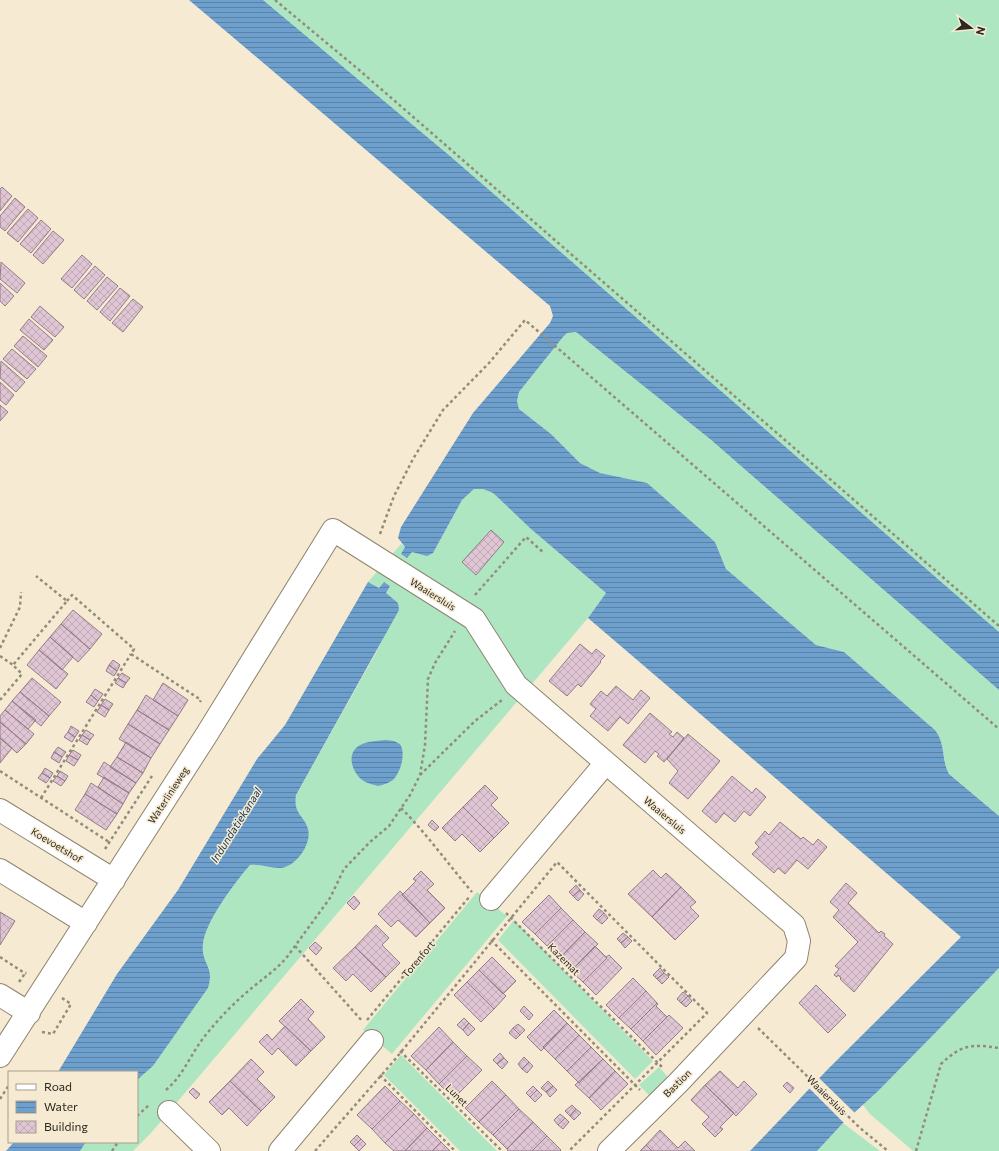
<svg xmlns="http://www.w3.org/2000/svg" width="999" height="1151" font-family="Commissioner,sans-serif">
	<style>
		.grass { fill: #afe6c2 }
		.water { fill: url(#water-rules) }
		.pier { fill: #f6ebd2 }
		.building { fill: url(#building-cross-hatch); stroke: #937b87 }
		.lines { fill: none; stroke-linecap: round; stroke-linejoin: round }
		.minor-casing { stroke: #8e846e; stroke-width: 24 }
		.path { stroke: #938c7a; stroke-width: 2.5; stroke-dasharray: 3 3; stroke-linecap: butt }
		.minor { stroke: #fff; stroke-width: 22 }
		.labels { text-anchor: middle; stroke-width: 3; stroke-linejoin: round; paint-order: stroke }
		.street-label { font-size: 10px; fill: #2d2920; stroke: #f6ebd2 }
		.water-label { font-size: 11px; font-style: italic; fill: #0d3453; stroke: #f6ebd2 }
	</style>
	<defs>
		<pattern id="water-rules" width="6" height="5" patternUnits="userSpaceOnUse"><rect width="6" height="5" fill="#6ea0cd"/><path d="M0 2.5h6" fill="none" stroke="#5b82a6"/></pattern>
		<pattern id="building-cross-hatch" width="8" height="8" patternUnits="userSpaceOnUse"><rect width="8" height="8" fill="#e0c6d4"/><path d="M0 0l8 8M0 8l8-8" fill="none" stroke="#c0aab6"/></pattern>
	</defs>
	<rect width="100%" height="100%" fill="#f6ebd2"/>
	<!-- grass -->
	<path class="grass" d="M263,0H999V632L450,156Z
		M576,332L710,439L999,690V816L949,774C941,760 946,744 935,730L844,652L816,645L726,569L715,542L618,478L600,473L580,463L551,434L519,409L517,401L519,392L563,337L567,333Z
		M474,489H483L493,493L531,529L606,593L588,618L151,1133L133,1151H80L86,1142H137V1080L153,1066L208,988C209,984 210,980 210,976C210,965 201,959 203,944C205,921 234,882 250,865L261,864L281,868L299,815L294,805L296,795L377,651L397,603L386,593L390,586L384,582L379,588L368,582L401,544L412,552L433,553L462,500Z
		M477,892L507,916L392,1054L363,1030Z
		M514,920L653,1061L635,1079L498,940Z
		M999,968V1151H913L870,1114L863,1105Z
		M401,1055L497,1151H460L384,1075Z
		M659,1067L668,1077V1082L653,1095H649L639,1085Z
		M843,1123L880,1151H817Z"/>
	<!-- water -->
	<path class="water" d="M189,0H263L450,156L999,632V690L710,439L576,332L567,333L563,337L519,392L517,401L519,409L551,434L580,463L600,473L647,483L715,542L726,569L816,645L844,652L935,730C946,744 941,760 949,774L999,816V968L877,1092L843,1123L817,1151H750L828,1069L961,937L588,618L606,593L531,529L493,493L483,489H474L462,500L433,553L427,556L412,552L407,558L401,554L405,547L398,538L401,527L473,413L550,323L553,316L550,306Z
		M368,582L379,588L384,582L390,586L386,593L398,603L399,610L296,795C293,814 304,815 308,829C312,844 296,867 280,868C270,868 260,864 250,865C235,882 205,922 203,944C201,959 210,965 210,976C210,980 209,985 208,988L153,1066L137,1080V1072H58L117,974L178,890L257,759L285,725Z
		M386,740L394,741L400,744C406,753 401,772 393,780C389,783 383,785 378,786C372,784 365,783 361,779C353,772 347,757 356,748C363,741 376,741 386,740Z
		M14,1142H86L80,1151H6Z"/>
	<!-- pier -->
	<path class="pier" d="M818,1077L856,1114L845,1124L809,1088Z"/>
	<!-- building -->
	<path class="building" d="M2,187L12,196L0,211V189Z
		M15,198L25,207L5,231L0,227V216Z
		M28,209L38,218L18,242L7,233Z
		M41,220L51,229L31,253L20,244Z
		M53,231L64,240L43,264L33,255Z
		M82,255L92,264L72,288L61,279Z
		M1,262L25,283L17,293L0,279Z
		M95,266L105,275L84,299L74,290Z
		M107,277L118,286L97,310L87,301Z
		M0,283L14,296L5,306L0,301Z
		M120,288L130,296L110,321L100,312Z
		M133,299L143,307L123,332L112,323Z
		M40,306L64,327L55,337L31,317Z
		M29,319L53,340L44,350L20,330Z
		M23,336L47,356L38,367L14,346Z
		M12,349L36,369L27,379L3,359Z
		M1,361L25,382L16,392L0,378Z
		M0,382L14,395L6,405L0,400Z
		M0,405L8,412L0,421Z
		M491,530L504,542L476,575L462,562Z
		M73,610L102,634L90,649L61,624Z
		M61,624L90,649L78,662L50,637Z
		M50,637L73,657L62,670L39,650Z
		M580,644L592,654L596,649L605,656L600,661L601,662L581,687L578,684L567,696L549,681Z
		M39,650L68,674L56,689L27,665Z
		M113,660L120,665L117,671L109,665Z
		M109,665L117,671L114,676L106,671Z
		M122,673L130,678L126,683L118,678Z
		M32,678L61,702L49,716L20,692Z
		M118,678L126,683L123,688L115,683Z
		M163,683L188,700L178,716L153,700Z
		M616,686L633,700L641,690L650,698L628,724L620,717L608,731L590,716L596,709L590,704L601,691L607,696Z
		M95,689L103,694L98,701L91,695Z
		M20,692L49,716L41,726L12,701Z
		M91,695L98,701L94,707L86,702Z
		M146,695L178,716L169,730L137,710Z
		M105,699L113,704L109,710L101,705Z
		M12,701L36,720L28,729L5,710Z
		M101,705L109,710L105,717L97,712Z
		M5,710L34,734L26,744L0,722V716Z
		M137,710L169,730L160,744L128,724Z
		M650,713L672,732L669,734L673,737L677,732L684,738L664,762L657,756L659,754L655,751L645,763L623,745Z
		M0,722L26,744L17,753L0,738Z
		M128,724L160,744L151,758L119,739Z
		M71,726L79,731L75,737L68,732Z
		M86,730L94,735L90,740L82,735Z
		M68,732L75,737L72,742L64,737Z
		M688,734L720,761L688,799L669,783L678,771L667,759Z
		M82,735L90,740L87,745L79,740Z
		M0,738L12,748L0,763Z
		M126,742L151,758L143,773L117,757Z
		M58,747L66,752L62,757L54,752Z
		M73,750L81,755L78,760L69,755Z
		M54,752L62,757L59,763L51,758Z
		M69,755L78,760L74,766L66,761Z
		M117,757L143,773L136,783L110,767Z
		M104,762L136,783L129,793L97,774Z
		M45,768L53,773L50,778L42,773Z
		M60,771L68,776L65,781L57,776Z
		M42,773L50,778L46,783L38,778Z
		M57,776L65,781L61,786L53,781Z
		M732,776L752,793L756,788L766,797L750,816L744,811L735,822L724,813L716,823L702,811Z
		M104,777L129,793L123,804L98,787Z
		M91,783L123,804L117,814L85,794Z
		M485,785L498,798L491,805L509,823L494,838L463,807Z
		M85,794L117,814L106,830L75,810Z
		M463,807L494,838L480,852L462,834L455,841L442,828Z
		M432,820L439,827L435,831L428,825Z
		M780,822L801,839L803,837L813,845L818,839L827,847L808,869L797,860L785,874L778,868L774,873L752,854L759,847L755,843L765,831L769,835Z
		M653,870L661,878L666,873L681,887L652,917L628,894Z
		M421,871L434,884L427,890L445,908L430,923L402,895L416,881L413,879Z
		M846,883L857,893L848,903L879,933L881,931L885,934L884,936L893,944L854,992L840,979L841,978L838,975L837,977L834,975L839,969L835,966L858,942L833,917L839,910L830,902Z
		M576,885L580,890L573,896L569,892Z
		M681,887L696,902L690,907L699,916L675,940L652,917Z
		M580,890L584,894L578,901L573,896Z
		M400,891L430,923L416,937L398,920L391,927L378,914Z
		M549,895L561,908L535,934L522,922Z
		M354,896L360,903L354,910L347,903Z
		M561,908L573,920L547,946L535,934Z
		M599,909L604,913L597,920L593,916Z
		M0,912L15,921L0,945Z
		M604,913L608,918L602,924L597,920Z
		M573,920L585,932L559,959L547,946Z
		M376,925L389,938L382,945L400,963L386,977L355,947Z
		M585,932L598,944L571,971L559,959Z
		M623,933L628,937L621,943L617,939Z
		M628,937L632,941L625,948L621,943Z
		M315,942L322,948L316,955L309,948Z
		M595,946L607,958L583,982L571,971Z
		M355,947L386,977L371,992L353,974L346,981L333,968Z
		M609,955L622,968L596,995L583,982L607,958L606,957Z
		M492,957L516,981L503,994L479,970Z
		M660,968L664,973L657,979L653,975Z
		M479,970L506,996L494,1009L467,982Z
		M664,973L669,977L662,984L657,979Z
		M633,978L646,991L619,1018L606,1005Z
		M467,982L494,1009L481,1022L454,995Z
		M816,985L846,1015L828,1033L799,1003Z
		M646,991L657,1003L631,1029L619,1018Z
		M683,992L688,996L681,1003L677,999Z
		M688,996L692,1001L686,1007L681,1003Z
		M301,999L314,1012L308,1019L325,1037L311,1051L279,1021Z
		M657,1003L658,1004L656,1006L667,1017L669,1015L643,1041L631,1029Z
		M524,1006L533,1015L529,1020L520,1011Z
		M554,1010L567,1023L541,1051L527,1037Z
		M669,1015L683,1028L656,1055L643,1041Z
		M464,1018L469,1023L463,1030L457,1025Z
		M469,1023L475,1029L468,1036L463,1030Z
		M567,1023L579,1035L555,1059L543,1047Z
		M518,1024L525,1030L520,1035L513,1028Z
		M285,1026L311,1051L296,1066L278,1048L272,1055L259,1042L267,1034L272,1040Z
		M439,1027L453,1042L426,1070L411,1056Z
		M513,1028L520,1035L516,1039L509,1033Z
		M579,1035L591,1047L567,1071L555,1059Z
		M453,1042L467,1056L439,1084L426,1070Z
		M591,1047L603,1059L579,1083L567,1071Z
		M500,1053L504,1058L497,1064L493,1060Z
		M467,1056L482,1070L454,1098L439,1084Z
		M524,1057L529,1062L522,1069L518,1064Z
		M504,1058L508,1062L502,1069L497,1064Z
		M251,1059L264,1072L257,1079L275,1097L261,1111L230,1081Z
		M603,1059L615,1071L589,1098L575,1085Z
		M529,1062L533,1066L527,1073L522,1069Z
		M615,1071L628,1084L601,1110L589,1098Z
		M720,1071L738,1088L744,1081L757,1094L736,1116L705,1085Z
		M230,1081L261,1111L247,1126L229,1108L222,1115L209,1102Z
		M492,1081L506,1095L479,1122L465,1108Z
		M548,1081L553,1086L546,1092L541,1088Z
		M787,1082L794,1088L790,1093L783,1086Z
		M705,1085L734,1113L720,1127L723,1129L715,1137L702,1124L709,1117L691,1100Z
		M385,1086L400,1101L372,1129L357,1115Z
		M533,1086L537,1090L530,1097L526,1093Z
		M553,1086L557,1090L550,1097L546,1092Z
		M193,1088L200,1094L196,1099L189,1092Z
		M537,1090L542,1095L535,1102L530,1097Z
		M506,1095L519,1109L493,1135L479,1122Z
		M400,1101L414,1114L385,1143L372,1129Z
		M572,1105L576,1109L570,1116L565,1111Z
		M519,1109L533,1122L507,1149L493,1135Z
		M576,1109L581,1113L574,1120L570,1116Z
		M414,1114L427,1128L405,1151H394L385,1143Z
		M560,1114L565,1118L558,1125L554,1120Z
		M565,1118L569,1122L563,1129L558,1125Z
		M533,1122L547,1136L532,1151H508L507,1149Z
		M427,1128L441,1142L432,1151H405Z
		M660,1130L678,1148L685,1141L695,1151H652L646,1145Z
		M357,1135L361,1139L354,1146L350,1142Z
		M547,1136L561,1150L560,1151H532Z
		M361,1139L366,1144L359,1151L354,1146Z
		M441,1142L450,1151H432Z
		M646,1145L652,1151H640Z"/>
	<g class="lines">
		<!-- minor casing -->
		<g class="minor-casing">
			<path id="minor" d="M0,810L114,880
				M0,870L86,923
				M491,899L605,764
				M0,995L29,1013
				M0,1056L207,734L333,530L474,619L516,685L794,925L799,941L796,958L678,1083L609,1151
				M169,1112L209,1151
				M280,1151L372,1041"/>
		</g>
		<!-- path -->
		<path class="path" d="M275,0L358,69L999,626
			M380,534L394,496L413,459L443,410L489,363L525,320L999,729
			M475,595L526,537L544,553
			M67,601L72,595L134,649L131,654L201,700L200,702
			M0,648L20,607L21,592
			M0,656L13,665
			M0,700L22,674L13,665L67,601L36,576
			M0,771L109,842
			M420,775L475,721L502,700
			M41,798L131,654
			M401,808C427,834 448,864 472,892
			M105,849L152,776
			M506,913L663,1068
			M491,940L640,1090
			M295,946L363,1022
			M0,957L26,974
			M19,982L26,972
			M367,1020L470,896
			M758,1028L860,1128L888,1151
			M42,1032L53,1034L71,1004L62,998
			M400,1051L502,1151
			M380,1075L455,1151
			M166,1090C185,1074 192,1050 209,1031C222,1015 237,1000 253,987C265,977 277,969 287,957L330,898L344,869L370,842L389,826L410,795L420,775L425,745L428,679L435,663L455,631
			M0,1099L9,1085
			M137,1116L149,1105
			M112,1151L118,1142
			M315,1151L392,1063L557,862L707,1013L569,1151
			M916,1151L941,1064C962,1044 972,1044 999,1048"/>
		<!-- minor -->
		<use href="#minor" class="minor"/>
	</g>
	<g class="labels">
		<!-- street labels -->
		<g class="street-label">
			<text transform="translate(433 594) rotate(32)" y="4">Waaiersluis</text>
			<text transform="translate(168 795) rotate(-57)" y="4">Waterlinieweg</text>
			<text transform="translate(665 815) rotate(40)" y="4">Waaiersluis</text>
			<text transform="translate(57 845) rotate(31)" y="4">Koevoetshof</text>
			<text transform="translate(418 959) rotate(-50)" y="4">Torenfort</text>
			<text transform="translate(564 959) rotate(45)" y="4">Kazemat</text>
			<text transform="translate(677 1083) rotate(-45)" y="4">Bastion</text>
			<text transform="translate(457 1095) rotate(45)" y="4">Lunet</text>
			<text transform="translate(827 1095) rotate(45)" y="4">Waaiersluis</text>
		</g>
		<!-- water labels -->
		<g class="water-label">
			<text transform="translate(236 825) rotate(-58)" y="4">Indundatiekanaal</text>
		</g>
	</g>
	<!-- legend -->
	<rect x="8" y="1071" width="130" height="72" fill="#f6ebd2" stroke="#a69d8b"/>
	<rect x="16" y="1084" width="20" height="6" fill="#ffffff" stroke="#a69d8b"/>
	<text x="44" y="1091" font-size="12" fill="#2d2920">Road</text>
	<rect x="16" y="1101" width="20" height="12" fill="url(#water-rules)" stroke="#a69d8b"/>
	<text x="44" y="1111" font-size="12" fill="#2d2920">Water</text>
	<rect x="16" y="1121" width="20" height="12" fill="url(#building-cross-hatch)" stroke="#a69d8b"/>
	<text x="44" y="1131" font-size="12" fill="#2d2920">Building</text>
	<!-- north arrow -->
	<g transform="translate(971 28) rotate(106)" stroke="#f6ebd2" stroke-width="3" paint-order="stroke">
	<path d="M0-3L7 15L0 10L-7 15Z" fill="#2d2920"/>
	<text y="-6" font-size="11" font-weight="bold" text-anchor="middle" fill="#2d2920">N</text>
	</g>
</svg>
